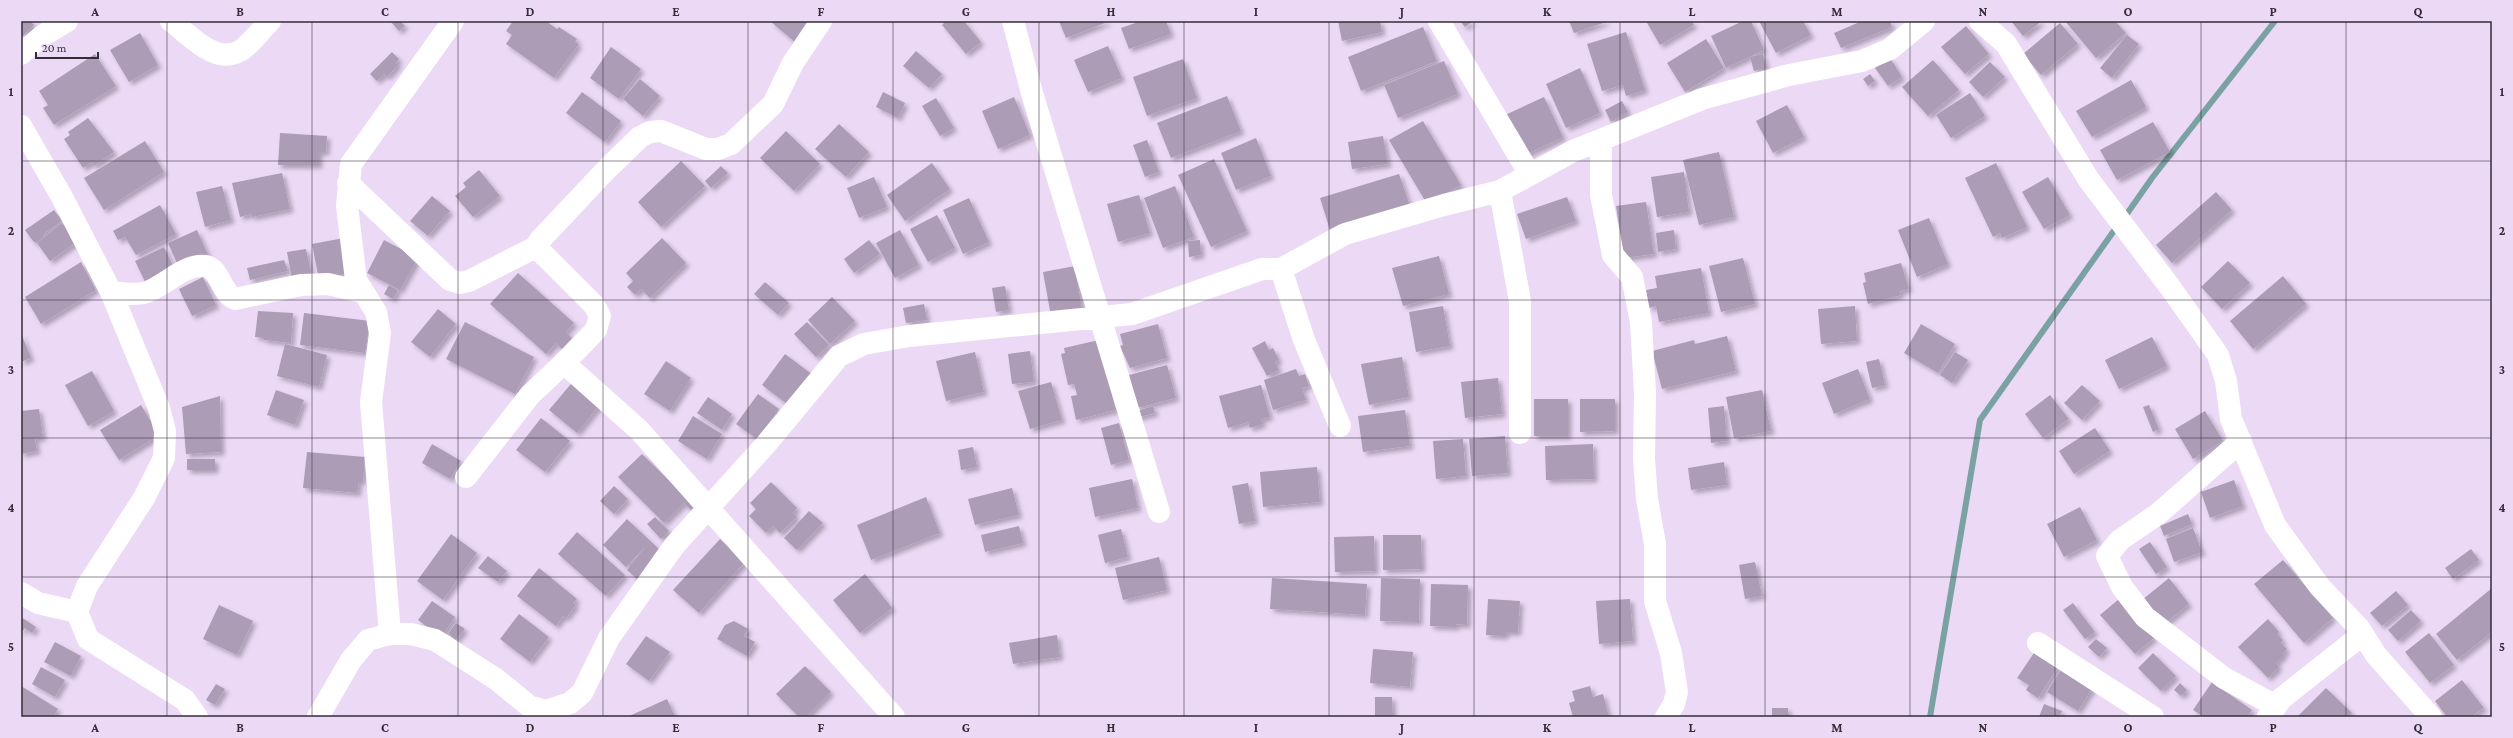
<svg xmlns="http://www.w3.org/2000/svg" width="2513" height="738" font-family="'Crimson Pro',serif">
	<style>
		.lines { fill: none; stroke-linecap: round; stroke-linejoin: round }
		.stream { stroke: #7ba2a2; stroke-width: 6 }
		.building { fill: #ad9cb6; filter: url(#shadow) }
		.minor { stroke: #fff; stroke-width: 22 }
		.grid { fill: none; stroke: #342d38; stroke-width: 1; stroke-opacity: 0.55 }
		.neatline { fill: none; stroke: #342d38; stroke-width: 1.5 }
		.grid-label { font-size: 13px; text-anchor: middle; font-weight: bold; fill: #342d38 }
	</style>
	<defs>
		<filter id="shadow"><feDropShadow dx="3.5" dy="3.5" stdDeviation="2" flood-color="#0004"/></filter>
	</defs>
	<rect width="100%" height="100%" fill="#ecd9f6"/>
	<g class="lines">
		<!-- stream -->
		<path class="stream" d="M2124,218L2152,178L2275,21
			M1930,717L1980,420L2118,225"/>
	</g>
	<!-- building -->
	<path class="building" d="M21,21H30L34,25L21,38Z
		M390,21H400L405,26L399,31Z
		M513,21H546L557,29L559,27L577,39L575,42L579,44L554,78L506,44L512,35L506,31Z
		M770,21H814L796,43Z
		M946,21H964L981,42L966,54L942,25Z
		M1059,21H1110L1066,38Z
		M1141,21H1166L1171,34L1129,49L1121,28Z
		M1338,21H1380L1382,32L1342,41Z
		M1460,21H1473L1465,27Z
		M1569,21H1609L1574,33Z
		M1646,21H1692L1694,25L1660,45Z
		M1743,21H1751L1764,50L1726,68L1711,36Z
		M1759,21H1803L1811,35L1776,53Z
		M1862,21H1890L1892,27L1841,48L1834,33Z
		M2011,21H2042L2023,36Z
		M2065,21H2115L2126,33L2096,58Z
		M2060,23L2078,44L2041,75L2023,54Z
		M1966,26L1989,54L1965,74L1941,47Z
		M1423,27L1437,61L1361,91L1348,57Z
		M1626,32L1645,90L1626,96L1623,85L1602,91L1587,44Z
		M140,33L158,65L129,82L110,50Z
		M2127,35L2139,44L2112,78L2100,68Z
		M1706,39L1724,68L1685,92L1667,63Z
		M1108,46L1122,78L1088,92L1074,60Z
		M611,47L641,69L619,99L590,78Z
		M916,51L942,74L929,88L903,66Z
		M392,52L399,59L396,63L398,65L387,77L384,74L377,81L370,74Z
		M95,54L116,86L54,125L43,108L48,105L39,91Z
		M1763,54L1766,68L1754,71L1750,57Z
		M1890,58L1902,77L1888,86L1875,68Z
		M1183,59L1197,98L1147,116L1133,77Z
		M1933,60L1959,90L1928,116L1902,87Z
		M1444,61L1458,94L1398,118L1384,85Z
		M1990,62L2005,77L1983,97L1969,82Z
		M1580,68L1600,113L1566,128L1546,84Z
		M1870,74L1875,81L1868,86L1863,79Z
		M640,79L660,96L643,116L623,99Z
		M2131,80L2146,107L2092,137L2076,111Z
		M582,92L621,121L605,142L566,113Z
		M883,92L905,103L898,118L876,107Z
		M1970,93L1985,116L1951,138L1936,115Z
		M1227,96L1241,131L1171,158L1157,123Z
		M1014,97L1030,135L998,149L982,111Z
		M1544,97L1563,137L1523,156L1503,116Z
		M936,98L954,128L940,136L922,106Z
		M1622,101L1628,112L1611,122L1605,110Z
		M1787,105L1804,137L1773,153L1756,121Z
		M88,118L114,152L94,166L92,162L83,168L64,139L70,135L68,132Z
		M1423,121L1461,185L1427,204L1389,140Z
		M2153,122L2170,152L2117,180L2100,150Z
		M839,124L869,152L846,177L815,149Z
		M786,131L820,164L794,191L760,158Z
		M280,133L327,136L326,152H319V165H278Z
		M1383,136L1388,164L1352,169L1348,142Z
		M1256,138L1271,176L1236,190L1221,153Z
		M1147,140L1159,172L1145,177L1133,145Z
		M145,141L164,172L104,210L84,178Z
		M1719,152L1734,217L1699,225L1683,160Z
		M1214,159L1247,231L1211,247L1178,175Z
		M681,161L705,186L661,227L638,202Z
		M932,163L950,189L905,221L887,195Z
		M1996,163L2027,227L2002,238L2000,233L1993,237L1965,178Z
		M721,166L728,173L711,188L705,181Z
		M479,170L500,196L473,217L455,196L466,187L463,183Z
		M1684,172L1689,212L1657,217L1651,177Z
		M282,173L290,209L252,217L251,214L240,217L232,183Z
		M1399,174L1410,206L1330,230L1320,198Z
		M874,177L887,207L859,218L847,188Z
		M2048,177L2070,215L2044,229L2022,192Z
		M222,186L231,220L205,227L196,192Z
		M1175,186L1194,237L1163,248L1144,198Z
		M2216,192L2232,210L2172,263L2156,245Z
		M1139,195L1150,233L1118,242L1107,204Z
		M432,196L450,211L428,236L410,221Z
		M1567,197L1576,221L1526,239L1517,214Z
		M969,198L989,242L963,254L943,210Z
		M1646,202L1654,254L1624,258L1616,206Z
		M160,205L176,234L136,255L125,237L118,240L113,231Z
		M54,210L62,221L46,232L43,236L44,237L36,243L33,241L25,230Z
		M937,215L955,248L928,262L910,229Z
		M1929,218L1948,264L1917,277L1898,230Z
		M69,221L82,238L50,261L37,243L62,223L64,225Z
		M197,230L208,255L179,268L168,243Z
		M900,230L919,265L895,278L876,243Z
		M1674,230L1676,249L1658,252L1656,233Z
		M344,238L351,273L339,275L340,279L318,275L312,244Z
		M662,238L686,263L650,298L641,289L635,295L627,287L633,281L626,273Z
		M384,240L418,258L400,290L367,273Z
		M869,240L880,254L854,273L844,259Z
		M1200,240L1201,255L1189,257L1188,241Z
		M164,247L176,272L147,286L135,261Z
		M306,249L312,276L292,279L287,252Z
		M1439,256L1449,294L1403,306L1392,268Z
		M1743,258L1755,304L1721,312L1709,266Z
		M284,260L288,271L250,280L247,268Z
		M2228,261L2250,283L2222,309L2201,287Z
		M81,262L96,290L41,324L25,297Z
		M1901,263L1909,289L1900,291L1901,295L1868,304L1863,283L1866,282L1864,273Z
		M1075,266L1082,310L1051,316L1043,272Z
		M1701,268L1709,313L1659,322L1656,306L1649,308L1646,290L1657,288L1655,276Z
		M518,273L574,323L566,332L572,338L562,349L556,343L546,354L490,304Z
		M2283,276L2306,304L2253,349L2230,321Z
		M203,277L216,305L192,316L179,289Z
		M765,282L789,303L778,315L754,294Z
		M389,285L398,290L393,299L384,294Z
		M1005,286L1009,310L996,312L992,288Z
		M832,297L855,321L830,344L808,320Z
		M924,304L927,320L906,323L903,308Z
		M1443,306L1450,346L1416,352L1409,312Z
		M1855,306L1857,341L1821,344L1818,309Z
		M438,309L456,324L430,357L411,342Z
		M258,311L293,313L291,343L264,340V338L255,337Z
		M304,313L370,321L365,353L300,345Z
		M465,322L534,357L515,394L446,359Z
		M807,322L829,345L816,357L794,334Z
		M1158,324L1167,358L1130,368L1120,346L1123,345L1120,334Z
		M1921,324L1955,344L1938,373L1904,353Z
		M21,333L31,358L21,362Z
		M1727,336L1736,371L1662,389L1652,351L1694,340L1695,344Z
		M2152,337L2167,366L2119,389L2105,360Z
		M1099,340L1116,410L1076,420L1071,396L1077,395L1074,384L1068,385L1061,354L1065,353L1064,348Z
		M1265,341L1269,350L1273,348L1279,360L1275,362L1279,370L1267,376L1252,348Z
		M285,344L327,355L319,387L277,376Z
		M1030,351L1034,382L1012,384L1008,354Z
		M975,352L984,392L946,401L936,361Z
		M1955,352L1968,360L1952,383L1940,375Z
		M785,354L817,378L787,404L762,385Z
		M1402,357L1409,397L1369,405L1361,364Z
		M1879,359L1885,385L1872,388L1866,362Z
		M666,361L691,378L670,411L644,394Z
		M1167,365L1176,398L1137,408L1129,375Z
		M1296,369L1299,376L1305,374L1309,386L1302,388L1306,400L1273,410L1264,380Z
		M1858,369L1870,399L1834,414L1822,383Z
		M92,371L114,411L88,426L65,385Z
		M1498,378L1502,414L1465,418L1461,382Z
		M575,379L602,402L577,433L549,410Z
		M1051,382L1062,420L1030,429L1018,391Z
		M1261,385L1270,417L1261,419L1263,424L1250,428L1248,422L1228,428L1219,396Z
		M2082,385L2100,401L2082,420L2064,403Z
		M276,390L304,400L295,425L267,415Z
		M1762,390L1771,431L1734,438L1726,397Z
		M758,394L779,409L757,439L736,424Z
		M2050,395L2069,419L2043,438L2025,414Z
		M220,396L221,452L186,454L182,407Z
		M708,397L732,414L722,430L697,413Z
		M1534,399H1568V436H1534Z
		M1580,399H1615V431L1580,432Z
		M141,405L150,420L154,417L159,435L119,460L100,430Z
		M2149,405L2159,429L2153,432L2143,407Z
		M1153,406L1155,413L1136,418L1134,412Z
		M1724,406L1727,441L1711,443L1708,408Z
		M39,409L43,437L35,439L37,451L21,454V411Z
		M1405,410L1410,446L1363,452L1358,416Z
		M2205,411L2223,441L2193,459L2175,429Z
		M693,416L722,434L707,459L678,441Z
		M541,418L570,441L545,472L516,450Z
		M1119,423L1129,460L1111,465L1101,428Z
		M2095,428L2110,451L2074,474L2059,451Z
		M1505,436L1508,473L1472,476L1469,439Z
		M1463,439L1466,476L1436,479L1433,441Z
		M432,444L461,461L450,479L422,463Z
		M1593,444L1594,479L1546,480L1545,446Z
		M973,447L977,467L961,470L958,450Z
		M307,452L365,457L363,481H359L357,493L303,488Z
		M642,454L688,499L697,505L691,510L684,503L664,523L618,477Z
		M187,459H215V470H187Z
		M1724,462L1727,485L1691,490L1688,468Z
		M1317,467L1320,502L1263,507L1260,472Z
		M1132,479L1138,508L1095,517L1089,488Z
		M2234,480L2243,506L2210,518L2201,492Z
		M771,482L797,508L793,513L797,517L780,533L773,526L766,533L749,516L756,509L750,503Z
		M1248,483L1255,521L1239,524L1232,486Z
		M614,486L628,499L614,514L600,501Z
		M1012,488L1019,515L975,525L968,499Z
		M926,497L940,533L871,560L857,525Z
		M2080,507L2097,540L2064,557L2047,524Z
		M809,511L823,523L797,550L784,538Z
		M2188,514L2192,524L2164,536L2160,526Z
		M655,517L669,531L661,539L647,524Z
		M627,519L662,552L638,580L627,570L646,546L626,567L603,545Z
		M1019,526L1023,543L985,552L981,535Z
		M2193,528L2202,552L2174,562L2166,539Z
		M1121,529L1128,557L1105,563L1098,535Z
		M577,532L625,575L606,596L558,554Z
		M451,534L477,553L443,600L417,581Z
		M1383,535H1421L1422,569L1383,570Z
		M1374,536L1375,571L1335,572L1334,537Z
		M720,539L745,562L699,613L673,590Z
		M2150,542L2167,567L2156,574L2139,549Z
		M2471,549L2479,560L2453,579L2445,568Z
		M488,556L507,571L498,582L478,568Z
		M1159,557L1167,590L1123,600L1115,568Z
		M2283,560L2333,618L2304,643L2254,584Z
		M1755,562L1762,596L1745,599L1739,565Z
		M539,568L577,599L573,603L576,605L566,618L563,616L556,626L517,596Z
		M865,574L892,608L860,633L833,600Z
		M1272,578L1367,584L1365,615L1270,609Z
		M1381,578L1420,579L1419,622L1380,621Z
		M2169,578L2189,604L2163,625L2142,600Z
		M1431,584L1468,585L1467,625L1456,624V627L1430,626Z
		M2492,588V632L2457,660L2436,634Z
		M2396,591L2408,605L2382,626L2370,613Z
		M1488,599L1520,601L1518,632H1505V636L1486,635Z
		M1630,599L1633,641L1599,644L1596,601Z
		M2119,599L2154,638L2135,654L2100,615Z
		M432,601L455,617L441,637L418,620Z
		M2073,603L2095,632L2085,639L2063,610Z
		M219,605L253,621L237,655L203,639Z
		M2411,610L2421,621L2398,641L2388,630Z
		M519,614L549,637L530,662L500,639Z
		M21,617L36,627L32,633L25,628L21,633Z
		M2268,619L2279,632L2277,634L2283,640L2281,643L2287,649L2283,653L2284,655L2276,663L2279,667L2268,678L2238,647Z
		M734,621L748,629L744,636L755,642L747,656L717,639L725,625Z
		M456,623L465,629L456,640L448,634Z
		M2429,633L2454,665L2430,683L2405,652Z
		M1057,635L1060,657L1013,664L1009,643Z
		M646,636L670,652L649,681L626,664Z
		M2096,639L2107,648L2099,657L2088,647Z
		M55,642L81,656L71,676L44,662Z
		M1373,649L1413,652L1410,687L1370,683Z
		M2036,650L2059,666L2038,698L2026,690L2029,685L2017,678Z
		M2153,653L2176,676L2161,691L2138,668Z
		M805,666L831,692L806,717H799L776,694Z
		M41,667L65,680L55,697L32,684Z
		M2062,668L2093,687L2078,711L2047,692Z
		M2462,680L2484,708L2471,717H2447L2435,701Z
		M2212,682L2252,710L2247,717H2204L2193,710Z
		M2180,683L2187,690L2181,696L2174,690Z
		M216,684L225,689L215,705L206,700Z
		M21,686L58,709L53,717H21Z
		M1590,686L1593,697L1603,694L1609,717H1573L1569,703L1575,701L1572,691Z
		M2326,688L2352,713L2348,717H2297Z
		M1375,697H1392L1393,717H1375Z
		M667,699L675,717H627Z
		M2044,704L2062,711L2059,717H2039Z
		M1772,708H1788V717H1772Z"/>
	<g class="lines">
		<!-- minor -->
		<path class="minor" d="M171,21C190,35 215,65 240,51C249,46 262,29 270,21
			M821,21L793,63L773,104L731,144L718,149H706L661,131L650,132L640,137L607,169L540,240L536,247L594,305L600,316L596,330L564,363L639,430L894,717
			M1013,21L1032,93L1159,512
			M1439,21L1529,173
			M1980,21L2006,44L2089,180L2170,287L2218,355L2226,381L2231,419L2275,525L2320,587L2359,628L2376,655L2431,717
			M21,54L42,36L67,21
			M21,126L62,197L111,292L159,408L165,431L164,458L144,498L87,586L77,612L88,639L185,700L197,717
			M1601,140V195L1613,255L1632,277L1641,322L1645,393L1644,459L1647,499L1655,544V601L1671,653L1677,692L1674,704L1666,717
			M348,183L450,280L460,283L469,281L536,247
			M1500,191L1520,301V433
			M1281,269L1304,340L1340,426
			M111,292C122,293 136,296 147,292C166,285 184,264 205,266C220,268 221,293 235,299L301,285L328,284L362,292
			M2241,441L2158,514L2120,540L2107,556L2122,587L2145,617L2224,678L2276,706
			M466,477L530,395L564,363
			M21,593L38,603L77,612
			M390,634L371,402L380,333L376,312L356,280L347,206L351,164L453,21
			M2038,643L2153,717
			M318,717L351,660L368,640L390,634H411L435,640L496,679L529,706L546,711L570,703L582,693L609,638L674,546L767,443L839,356L864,344L909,336L1132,314L1262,269H1281L1345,234L1444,205L1500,191L1573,151L1702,99L1789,75L1862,61L1890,49L1924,21
			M2268,717L2282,698L2363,634"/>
	</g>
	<!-- grid -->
	<path class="grid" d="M167,21V717M312,21V717M458,21V717M603,21V717M748,21V717M893,21V717M1039,21V717M1184,21V717M1329,21V717M1474,21V717M1620,21V717M1765,21V717M1910,21V717M2055,21V717M2201,21V717M2346,21V717M21,161H2492M21,300H2492M21,438H2492M21,577H2492"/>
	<!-- border -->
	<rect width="2513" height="738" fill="none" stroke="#ecd9f6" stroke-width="44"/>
	<!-- scale -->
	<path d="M36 52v6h62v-6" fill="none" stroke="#342d38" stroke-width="2"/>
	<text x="42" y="52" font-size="12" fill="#342d38" stroke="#ecd9f6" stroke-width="3" paint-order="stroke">20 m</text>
	<rect x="22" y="22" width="2469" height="694" class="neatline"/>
	<g class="grid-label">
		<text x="95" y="16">A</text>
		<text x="240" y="16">B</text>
		<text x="385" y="16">C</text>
		<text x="530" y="16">D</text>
		<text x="676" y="16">E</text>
		<text x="821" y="16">F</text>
		<text x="966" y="16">G</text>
		<text x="1111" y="16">H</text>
		<text x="1256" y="16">I</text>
		<text x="1402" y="16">J</text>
		<text x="1547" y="16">K</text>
		<text x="1692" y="16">L</text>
		<text x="1837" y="16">M</text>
		<text x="1983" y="16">N</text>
		<text x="2128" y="16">O</text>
		<text x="2273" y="16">P</text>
		<text x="2418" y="16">Q</text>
		<text x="11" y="96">1</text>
		<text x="2502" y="96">1</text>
		<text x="11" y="235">2</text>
		<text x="2502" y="235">2</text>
		<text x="11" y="374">3</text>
		<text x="2502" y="374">3</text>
		<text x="11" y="512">4</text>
		<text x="2502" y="512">4</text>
		<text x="11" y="651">5</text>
		<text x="2502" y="651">5</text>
		<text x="95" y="732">A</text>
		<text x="240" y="732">B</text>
		<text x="385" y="732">C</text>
		<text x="530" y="732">D</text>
		<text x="676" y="732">E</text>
		<text x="821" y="732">F</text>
		<text x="966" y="732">G</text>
		<text x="1111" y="732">H</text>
		<text x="1256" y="732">I</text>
		<text x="1402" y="732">J</text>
		<text x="1547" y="732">K</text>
		<text x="1692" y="732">L</text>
		<text x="1837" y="732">M</text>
		<text x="1983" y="732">N</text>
		<text x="2128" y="732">O</text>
		<text x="2273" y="732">P</text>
		<text x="2418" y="732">Q</text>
	</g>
</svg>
